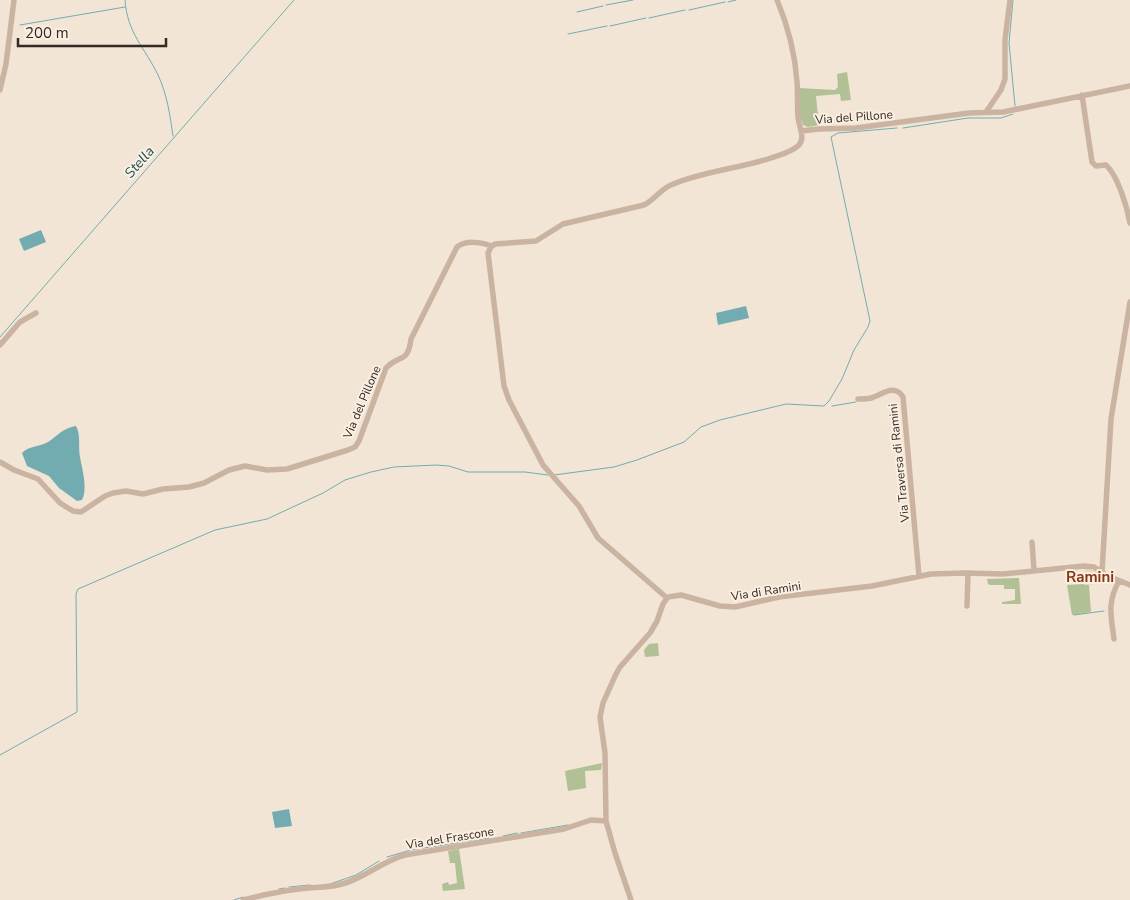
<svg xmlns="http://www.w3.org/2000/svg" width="1130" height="900" font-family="'Nunito Sans',sans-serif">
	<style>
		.green { fill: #b1c195 }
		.plaza { fill: #ebd7bb }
		.water { fill: #73acb0 }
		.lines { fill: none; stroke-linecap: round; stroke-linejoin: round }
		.stream { stroke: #73acb0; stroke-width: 1 }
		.minor { stroke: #cab4a1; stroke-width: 5.5 }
		.labels { text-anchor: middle; stroke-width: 4; stroke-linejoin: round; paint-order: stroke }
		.street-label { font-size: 12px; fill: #342924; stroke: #faefe1 }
		.water-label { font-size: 14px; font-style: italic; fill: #185157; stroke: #faefe1 }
		.quarter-label { font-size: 15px; font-weight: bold; fill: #863519; stroke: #faefe1 }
	</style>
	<rect width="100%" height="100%" fill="#f2e5d5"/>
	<!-- green -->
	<path class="green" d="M847,72L851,100L841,101L840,94L816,96L819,125L808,127L803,125L800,116L799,88L835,90L838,87L837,74Z
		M1019,578L1021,604H1002V602L1015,600V589H1004V585H990L988,584L987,579Z
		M1084,584L1089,585L1091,612L1072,615L1067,585Z
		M658,643L659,656L645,657L644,650L649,644Z
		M602,763L601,770L585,771L586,788L568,791L565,771Z
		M459,849L465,889L443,891L442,884L448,882L449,885L457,883L455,863H450L448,851Z"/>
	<!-- plaza -->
	<path class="plaza" d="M1085,568L1098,572L1106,579L1096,580L1097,584L1084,585V579L1079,578L1078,572H1085Z"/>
	<!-- water -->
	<path class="water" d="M41,230L46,242L24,251L19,239Z
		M746,306L749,318L718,325L716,313Z
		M76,426C81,435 78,446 80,457C82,469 88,488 82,500L77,501L59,488L49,476L27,466L22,453C28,446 40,447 48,442C59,435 61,429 76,426Z
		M289,809L292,826L275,828L272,812Z"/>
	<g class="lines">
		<!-- stream -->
		<path class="stream" d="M125,0C127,33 145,48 158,75C167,94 170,115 173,136
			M1013,0L1009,43L1015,106
			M728,2L736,0
			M606,5L633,0
			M689,10L725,2
			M577,12L603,6
			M649,18L685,10
			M20,25L125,7
			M610,26L646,18
			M568,34L607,26
			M903,128L968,118H1001L1013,114
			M0,337L294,0
			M832,406L856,402
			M554,475L614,467L637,460L684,442L701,427L720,420L786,404L824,406L829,401L842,379L854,350L868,327L870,321L831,137L838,133L897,128
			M1074,615L1104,611
			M0,755L77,712L76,594L78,589L215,530L267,519L323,493L345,480L371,472L394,467L436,465L449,466L468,472H525L548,475
			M521,833L568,825
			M503,836L517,833
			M387,857L411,850L489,838
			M330,884L356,875L379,861
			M289,887L310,885
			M279,889L285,888
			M234,900L243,897"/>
		<!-- minor -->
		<path class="minor" d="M0,90L6,64L14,0
			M1082,95L1092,162L1096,166L1106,165C1118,176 1127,207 1130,223
			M986,112L1001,90L1005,79V40L1010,0
			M801,131L819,129L856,128L969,113L1003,112L1130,86
			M0,345L20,322L36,313
			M858,399C862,399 867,399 871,398C882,395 894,383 903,397L919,576
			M0,462L14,470L38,479L60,503L73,511L81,512L105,496L113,493L126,491L143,494L163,489L189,487L204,483L229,470L245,466L267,470L287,469L348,450L355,447L359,441L386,368C399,354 408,364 411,339L457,247C466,240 481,242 492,246
			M1032,542L1034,570
			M1102,572L1111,419L1130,302
			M667,598L598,538L579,506L543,465L509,400L504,386L488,253L491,247L495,244L536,241L563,224L644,205C654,200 661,189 671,185C703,171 738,169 771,158C780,155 792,152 799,145C806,137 798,125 798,116C797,105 798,93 797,82C795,53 788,26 777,0
			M967,606L968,573
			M1114,639C1111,616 1107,602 1119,581
			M243,900C262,895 281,891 300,889C314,887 328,888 342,884C365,878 382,861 405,855L564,829L591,820L606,821
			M631,900L615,853L606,821L605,753L600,717L603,703L616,674L620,667L650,633L657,621L663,604L668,597L681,595L720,606L735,607L779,597L872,586L931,574L965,573L1003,574L1084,566L1094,567L1108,576L1130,585"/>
	</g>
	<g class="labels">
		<!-- street labels -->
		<g class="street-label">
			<text transform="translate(854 117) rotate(-4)" y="4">Via del Pillone</text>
			<text transform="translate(362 402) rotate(-67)" y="4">Via del Pillone</text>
			<text transform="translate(899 463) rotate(-96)" y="4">Via Traversa di Ramini</text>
			<text transform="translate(766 591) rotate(-9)" y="4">Via di Ramini</text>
			<text transform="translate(450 838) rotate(-9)" y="4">Via del Frascone</text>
		</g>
		<!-- water labels -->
		<g class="water-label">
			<text transform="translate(139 162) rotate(-49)" y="5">Stella</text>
		</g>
		<!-- quarter labels -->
		<g class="quarter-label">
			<text x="1090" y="582">Ramini</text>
		</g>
	</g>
	<!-- scale -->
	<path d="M18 38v8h148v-8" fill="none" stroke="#342924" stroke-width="2.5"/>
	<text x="25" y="38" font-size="15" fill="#342924" stroke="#faefe1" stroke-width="4" paint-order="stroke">200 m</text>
</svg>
